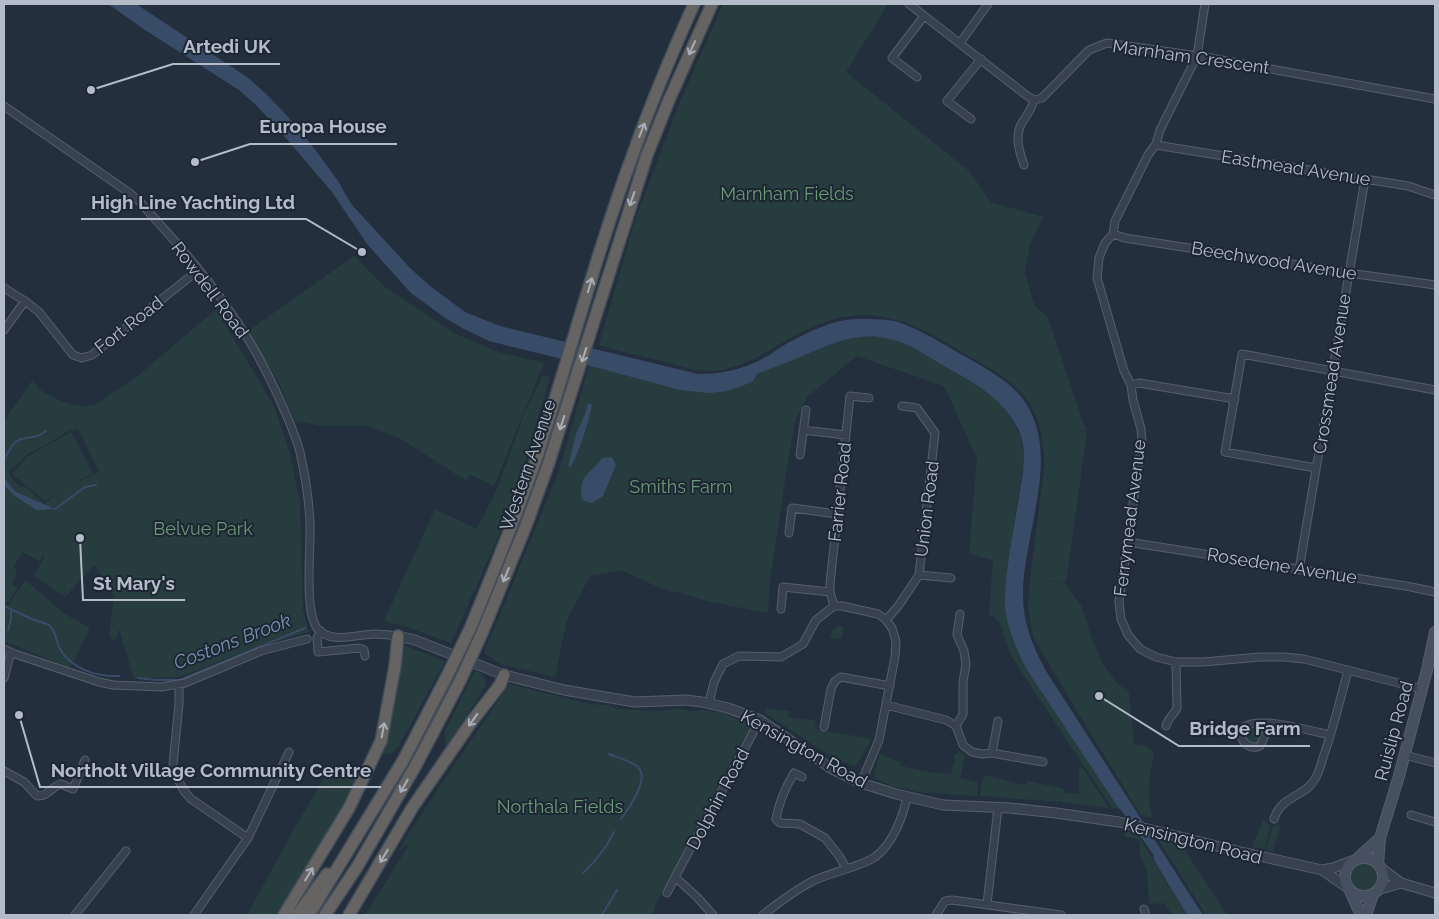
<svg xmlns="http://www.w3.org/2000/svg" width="1439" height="919" font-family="Raleway,sans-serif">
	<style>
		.green { fill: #263c3f; fill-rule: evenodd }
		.water { fill: #394c67 }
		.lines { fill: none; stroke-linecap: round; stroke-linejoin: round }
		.stream { stroke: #394c67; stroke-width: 2 }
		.minor-casing { stroke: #565f6c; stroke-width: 9 }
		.tertiary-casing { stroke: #565f6c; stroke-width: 11 }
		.secondary-casing { stroke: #565f6c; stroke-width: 12 }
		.trunk-casing { stroke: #434c59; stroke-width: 14 }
		.minor { stroke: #38414e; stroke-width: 7 }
		.tertiary { stroke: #38414e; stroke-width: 9 }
		.secondary { stroke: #465061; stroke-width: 10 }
		.trunk { stroke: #656462; stroke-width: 11 }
		.trunk-bridge-casing { stroke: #434c59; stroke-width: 14; stroke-linecap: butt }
		.trunk-bridge { stroke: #656462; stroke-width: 11 }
		.oneway { stroke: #a8afba }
		.labels { text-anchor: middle; stroke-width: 4; stroke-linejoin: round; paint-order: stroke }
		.street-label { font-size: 18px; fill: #b4bcc9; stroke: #1d2633 }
		.park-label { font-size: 18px; fill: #6b9a76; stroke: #1d2633 }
		.water-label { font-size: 19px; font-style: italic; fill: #7c92b1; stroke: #1d2633 }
		.leader { fill: none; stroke: #b4bcc9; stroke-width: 2 }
		.callout-dot { fill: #b4bcc9; stroke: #1d2633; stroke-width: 2 }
		.callout-label { font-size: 19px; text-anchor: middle; font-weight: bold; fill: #b4bcc9; stroke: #1d2633; stroke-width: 4; stroke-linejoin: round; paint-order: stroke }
	</style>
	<rect width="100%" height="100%" fill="#242f3e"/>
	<!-- green -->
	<path class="green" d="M723,4H888L846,72L969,171L991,202L1043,217L1030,244L1025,272L1034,305L1048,318L1086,431H1074L1087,432L1066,583L1038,579L1066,584L1082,607L1092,639L1101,661L1116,682L1129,693L1134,744L1146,746L1154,752C1150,775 1145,796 1153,818L1141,815L1064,690L1033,637L1028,606L1030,579L1045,462L1044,461C1044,439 1039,415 1025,397C1012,380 993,370 974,359C929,332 889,305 834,319C790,330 758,367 713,371C695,372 675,364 658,360C638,355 618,351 599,345L635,220L679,104Z
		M354,256L385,287L456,334L498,352L544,363L494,486L471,475L465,480L401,439L368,426H322L295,421L278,381L248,331Z
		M219,307L221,318L274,406L290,454L300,503L303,609L309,632L260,646L179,677L134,679L119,629L117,637L113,642L109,635L114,597L95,565L64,598L66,591L62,595L34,576L43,559L44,553L40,561L22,552L14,566L17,571L12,584L18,588L8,603L4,602V580H6L4,579V421L32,381L42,391L58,400L77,406H93L135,378ZM78,429L99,472L74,484L93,473L71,432L27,457L12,474L45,501L58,493L44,504L28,489L17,484L9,475V470L17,465L26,455L44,446L66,432Z
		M850,335L896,338L974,378L1005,407L1021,437L1024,458L1008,564L1005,598L1011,632L1027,670L1120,809L1112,808L1011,656L999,621L989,614L993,560L969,554L977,458L944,386L857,356L807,397L795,421L786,474L770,581L768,613L711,602L658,587L621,570L590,576L567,620L555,677L500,664L484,653L559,471L590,362L669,385L760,371Z
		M543,375L550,377L518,486L497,540L451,643L404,626L384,621L435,509L477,529L498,487L524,414Z
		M25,580L65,614L90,628L70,668L4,641V604L9,605Z
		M838,626L844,627L841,639L830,637L832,631Z
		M405,646L445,661L399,746L392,753L382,754L401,649Z
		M475,670L482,674L487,684L447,746L444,733Z
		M509,684L590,704L607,705L617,709L659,711L681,709L689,711L705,710L715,712H723L736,719L751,724L749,728L751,729L740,744L654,908L655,909L652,915H365L410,843L398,851L410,831Z
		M766,709L789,711L788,717L816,721L815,729L872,739L856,765L853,766L827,754L765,713Z
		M1255,726L1263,727L1264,729L1258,744H1251C1246,740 1243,737 1245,730Z
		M960,751L965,756L960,778L978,782L977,796L918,792L892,786L876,779L874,774L880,754L901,763V766L934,773L951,774L955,760L954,755Z
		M332,764L347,765L357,780L278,915H247L293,831Z
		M1079,768H1083L1109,808L1061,802L980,796L983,775L1026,785L1028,781L1065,789L1064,793L1079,794Z
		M1263,820L1266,821L1270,826L1265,850L1252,847Z
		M1279,825L1280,826L1273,852L1266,850L1272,827Z
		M1125,831L1137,833L1186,915H1172L1164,903L1149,904L1147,871L1140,853V843L1138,839L1124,836Z
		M1157,838L1181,844L1227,915H1206Z
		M1347 876a16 16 0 1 1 32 0a16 16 0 1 1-32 0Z"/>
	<!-- water -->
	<path class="water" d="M108,4H136L247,77C282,106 312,144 338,181C343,189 346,197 352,205L410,268L430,286L465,312L500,326L698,374C722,374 742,370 764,358C772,354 779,348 786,344C809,332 835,318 861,319C873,319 887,319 898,322C922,330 944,345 966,357C983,367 1002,377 1016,391C1068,445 1022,532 1023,596C1023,623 1033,647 1046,671L1203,915H1187L1154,860L1153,854L1124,814L1118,807L1027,670C1016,648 1004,623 1005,598C1006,565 1014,529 1019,496C1022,477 1027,455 1021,436C1008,401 975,383 944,366C932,359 921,351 908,345C860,324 829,346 785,363C776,367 766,370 757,374L753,381L742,386L727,391L710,393L680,390L595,367L489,341L464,329L445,318L411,293L367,244L332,192L273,123L256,105L239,90L145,30Z
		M588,403L592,405C587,427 581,447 571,467L568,466L576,434L585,414Z
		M612,457L616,465L603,496L592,503L582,500C578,475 589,476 602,458Z
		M4,478L16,492L55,509L36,510L15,496L4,485Z"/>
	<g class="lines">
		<!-- stream -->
		<path class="stream" d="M5,457L15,442L21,439L38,436L46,431
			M55,509L85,487L96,485
			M4,606C13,610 23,615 32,619C37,621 46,623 50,626C56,632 56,640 59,647C70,669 97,677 119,676
			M8,630L11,620V611
			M138,678L155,680H180L305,628
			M609,754C616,757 633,762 638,767C650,779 629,808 621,819
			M583,873C596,861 606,848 614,832
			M602,915L617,890"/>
		<!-- minor casing -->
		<g class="minor-casing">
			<path id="minor" d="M909,4L1026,95L1034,100L1042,98L1089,50L1107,43L1205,57L1435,99
				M1205,4L1197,56L1160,130L1156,144L1148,155L1115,221L1113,234L1105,243L1099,258L1097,278L1100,288L1124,371L1131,385L1133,400L1141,429L1142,442L1119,602L1121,619L1128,635L1140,649L1156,657L1176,662H1203L1260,657H1284L1304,659L1422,689
				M960,43L988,4
				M917,77L892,58L924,16
				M4,106L131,194L140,202C169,235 200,268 225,304C246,333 263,363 278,396C286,414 295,433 300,452C305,475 309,499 310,523C311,548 304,610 317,628C330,645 357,634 375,634C383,634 390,635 398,636
				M971,119L947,101L981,59
				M1156,144L1162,146L1408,186L1435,195
				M1024,165C1019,151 1014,135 1023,121C1028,114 1032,108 1034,100
				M1113,234L1125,238L1349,273L1435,285
				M4,288L25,301L39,312L73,355L82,358L92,355L192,275
				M4,330L25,301
				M1131,385L1139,383L1235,399
				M803,430L846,435
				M800,455L806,410
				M1316,468L1225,452L1242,354L1435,390
				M789,533L792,508L837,514
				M1128,542L1406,586L1435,592
				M1299,570L1365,179
				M919,575L951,578
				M834,606L830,592V584L850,396L869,398
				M781,609L783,587L830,592
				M886,620L899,605L919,575L935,433L917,408L902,406
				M321,631L317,638L318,652L359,648L364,650L365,656
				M4,649L15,654L99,682L113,685L161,687L185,683L261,651L307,639
				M4,678L11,652
				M179,685V704L173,764L175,774L184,791L191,799L248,838
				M709,703L714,682L723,664L739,656L781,657L803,644L816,620L834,606H842L878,614L886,620L892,628L896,641L895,657L879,740L861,783
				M886,705L946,720L956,726L963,745L972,752L982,754L992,753L1043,762
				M1270,723L1269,727L1260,746C1255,748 1251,748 1246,744C1243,741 1239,736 1241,731C1248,712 1315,732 1330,735
				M956,726L963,714V682L966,664L964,651L957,635L960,614
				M1166,726C1167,719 1174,715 1177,708L1176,662
				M824,727L831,689L835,681L841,677L890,686
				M992,753L998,721
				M1405,755L1435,763
				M4,771L24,782L37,796C50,796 50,787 61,784L73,789L85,760
				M802,777L794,773C785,788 779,802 776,819L780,823L800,824L825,838L839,856L846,868
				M1411,815L1435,822
				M1274,819C1281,795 1307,797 1316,777C1320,770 1322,760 1325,752C1334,725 1341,697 1348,670
				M667,893L675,877
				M987,904L998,808
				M1144,909L1146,915
				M75,915L126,851
				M194,915L248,838L289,752
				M713,915L697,897L675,877L760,720
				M763,915C778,903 794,891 811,882C830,872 858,868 875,857C892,845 903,817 907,797
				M936,915L945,901L952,900L1061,915"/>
		</g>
		<!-- tertiary casing -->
		<g class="tertiary-casing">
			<path id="tertiary" d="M398,636L415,640L504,675L564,690L635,702L686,700L702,702L728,708L760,720L832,769L861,783L896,794L943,805L1010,808L1056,813L1119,822L1241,852L1322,870L1333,868L1352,861
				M1381,868L1401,883L1435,893
				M1322,870L1348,888
				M1377,890L1401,883"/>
		</g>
		<!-- secondary casing -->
		<g class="secondary-casing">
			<path id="secondary" d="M1345 877a19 19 0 1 1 38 0a19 19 0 1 1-38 0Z
				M1358,858L1380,838
				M1378,864L1380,838L1399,776L1427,670L1435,632
				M1350,891L1361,915
				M1366,915L1373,894"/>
		</g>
		<!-- trunk casing -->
		<g class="trunk-casing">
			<path id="trunk" d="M470,629C493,573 516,517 536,460C569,358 596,254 633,154C651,103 672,53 694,4
				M482,633L527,523L548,465L647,155L669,100L712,4
				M284,915L349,808L381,741L395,666L398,636
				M297,915L327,874
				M309,915L404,759L447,676
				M325,915L357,867L416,765L460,681
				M349,915L412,808L472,721L500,685L504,675"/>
		</g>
		<!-- minor -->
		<use href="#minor" class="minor"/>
		<!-- tertiary -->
		<use href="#tertiary" class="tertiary"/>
		<!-- secondary -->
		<use href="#secondary" class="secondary"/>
		<!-- trunk -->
		<use href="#trunk" class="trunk"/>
		<!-- trunk-bridge casing -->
		<g class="trunk-bridge-casing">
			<path id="trunk-bridge" d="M447,676L470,629
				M460,681L482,633"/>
		</g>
		<!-- trunk-bridge -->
		<use href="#trunk-bridge" class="trunk-bridge"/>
	</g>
	<!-- one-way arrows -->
	<defs><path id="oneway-shaft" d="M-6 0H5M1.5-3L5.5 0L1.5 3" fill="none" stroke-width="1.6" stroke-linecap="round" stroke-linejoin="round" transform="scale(1.25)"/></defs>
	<g class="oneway">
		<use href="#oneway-shaft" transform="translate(692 48) rotate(114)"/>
		<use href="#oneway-shaft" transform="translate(642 130) rotate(-69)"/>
		<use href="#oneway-shaft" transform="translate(632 199) rotate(109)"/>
		<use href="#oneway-shaft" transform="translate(590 285) rotate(-73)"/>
		<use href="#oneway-shaft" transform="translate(584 355) rotate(108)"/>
		<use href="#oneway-shaft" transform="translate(562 423) rotate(108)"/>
		<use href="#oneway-shaft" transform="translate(506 575) rotate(112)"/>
		<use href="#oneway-shaft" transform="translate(473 720) rotate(126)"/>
		<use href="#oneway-shaft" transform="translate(383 730) rotate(-80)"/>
		<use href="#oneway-shaft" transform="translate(404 786) rotate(120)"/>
		<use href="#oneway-shaft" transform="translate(384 856) rotate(121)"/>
		<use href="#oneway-shaft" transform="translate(309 874) rotate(-59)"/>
	</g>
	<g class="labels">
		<!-- street labels -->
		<g class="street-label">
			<text transform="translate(1191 57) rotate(8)" y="6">Marnham Crescent</text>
			<text transform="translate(1296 168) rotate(9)" y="6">Eastmead Avenue</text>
			<text transform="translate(1274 261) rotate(9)" y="6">Beechwood Avenue</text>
			<text transform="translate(210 290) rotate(53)" y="6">Rowdell Road</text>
			<text transform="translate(129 325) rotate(-38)" y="6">Fort Road</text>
			<text transform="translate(1332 374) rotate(-81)" y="6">Crossmead Avenue</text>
			<text transform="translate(528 465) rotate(-71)" y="6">Western Avenue</text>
			<text transform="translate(840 492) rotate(-84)" y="6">Farrier Road</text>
			<text transform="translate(927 509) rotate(-83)" y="6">Union Road</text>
			<text transform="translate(1130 518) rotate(-83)" y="6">Ferrymead Avenue</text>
			<text transform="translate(1282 566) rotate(9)" y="6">Rosedene Avenue</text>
			<text transform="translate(1394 731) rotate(-75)" y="6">Ruislip Road</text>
			<text transform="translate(804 749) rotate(29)" y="6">Kensington Road</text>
			<text transform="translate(718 799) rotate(-62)" y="6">Dolphin Road</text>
			<text transform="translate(1193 841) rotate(14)" y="6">Kensington Road</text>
		</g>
		<!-- park labels -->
		<g class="park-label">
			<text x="787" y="200">Marnham Fields</text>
			<text x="681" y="493">Smiths Farm</text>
			<text x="203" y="535">Belvue Park</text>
			<text x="560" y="813">Northala Fields</text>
		</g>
		<!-- water labels -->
		<g class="water-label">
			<text transform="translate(232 641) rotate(-21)" y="7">Costons Brook</text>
		</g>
	</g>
	<!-- callouts -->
	<path class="leader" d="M91 90L173 64H280M195 162L250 144H397M362 252L306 219H81M80 538L83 600H185M1099 696L1179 746H1310M19 715L40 787H381"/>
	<g class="callout-dot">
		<circle cx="91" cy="90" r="5"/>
		<circle cx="195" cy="162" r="5"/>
		<circle cx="362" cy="252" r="5"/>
		<circle cx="80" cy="538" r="5"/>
		<circle cx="1099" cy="696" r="5"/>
		<circle cx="19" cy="715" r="5"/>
	</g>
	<g class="callout-label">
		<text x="227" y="53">Artedi UK</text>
		<text x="323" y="133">Europa House</text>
		<text x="193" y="209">High Line Yachting Ltd</text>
		<text x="134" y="590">St Mary's</text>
		<text x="1245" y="735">Bridge Farm</text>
		<text x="211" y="777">Northolt Village Community Centre</text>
	</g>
	<!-- border -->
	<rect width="1439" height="919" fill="none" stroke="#b4bcc9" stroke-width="10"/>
</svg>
